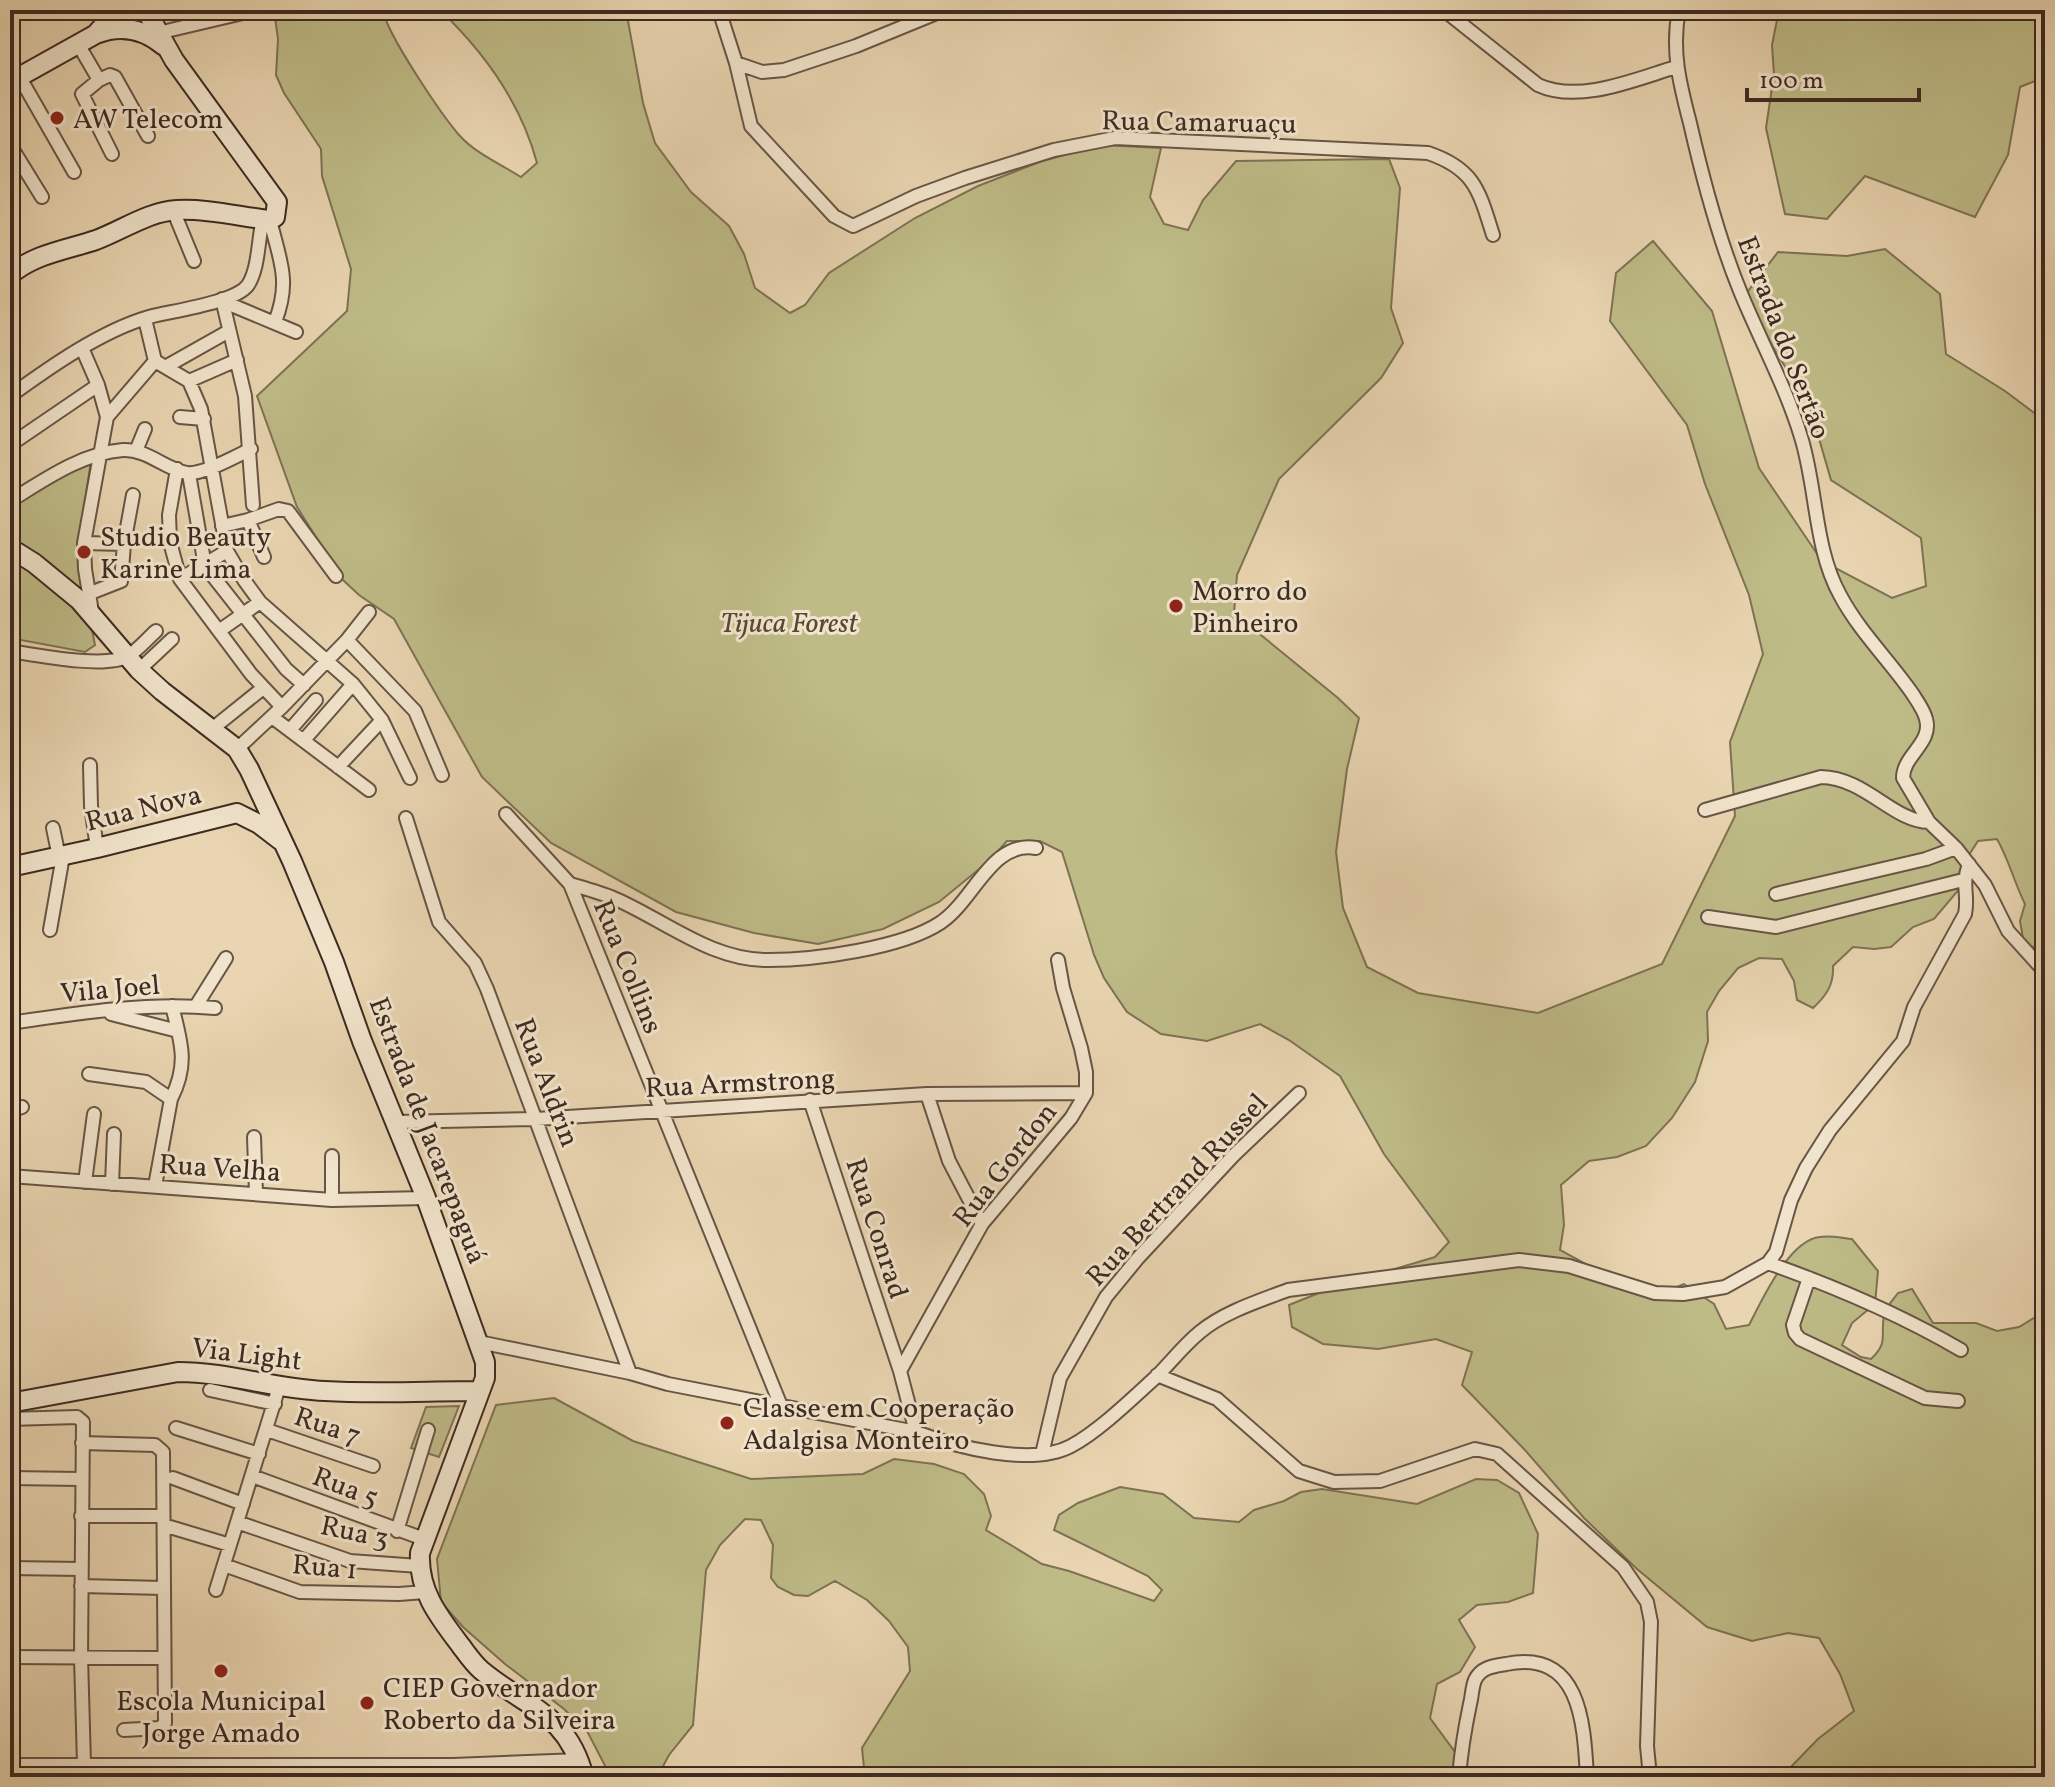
<svg xmlns="http://www.w3.org/2000/svg" width="2055" height="1787" font-family="Vollkorn,serif">
	<style>
		.green { fill: #bebb87; stroke: #7e7254; stroke-width: 2 }
		.lines { fill: none; stroke-linecap: round; stroke-linejoin: round }
		.street-casing { stroke: #685545; stroke-width: 16 }
		.secondary-casing { stroke: #3d2a21; stroke-width: 22 }
		.street { stroke: #f1e4cc; stroke-width: 12 }
		.secondary { stroke: #f1e4cc; stroke-width: 18 }
		.poi-dot { fill: #8f2418; stroke: #f1e4cc; stroke-width: 3 }
		.labels { text-anchor: middle; stroke-width: 6; stroke-linejoin: round; paint-order: stroke }
		.poi-label { font-size: 28px; fill: #3d2a21; stroke: #f1e4cc; text-anchor: start }
		.street-label { font-size: 28px; fill: #3d2a21; stroke: #f1e4cc }
		.park-label { font-size: 28px; font-style: italic; fill: #574735; stroke: #f1e4cc }
	</style>
	<rect width="100%" height="100%" fill="#e9d5b1"/>
	<filter id="stains"><feTurbulence type="fractalNoise" baseFrequency=".0025" numOctaves="4"/><feColorMatrix values="0 0 0 0 .2 0 0 0 0 .09 0 0 0 0 .02 0 0 0 .5 -.17"/></filter>
	<radialGradient id="worn" r=".72"><stop offset=".6" stop-color="#630" stop-opacity="0"/><stop offset="1" stop-color="#630" stop-opacity=".3"/></radialGradient>
	<!-- green -->
	<path class="green" d="M274,10H383C386,33 443,117 460,136C475,153 502,165 521,177L537,163C521,103 485,53 440,10H626L643,103L655,143L691,192L729,226L744,254L755,288L790,313L805,305L829,273L915,218L978,186L1042,161L1103,145L1161,148L1150,197L1164,224L1188,230L1203,200L1236,161L1389,159L1400,188L1391,308L1403,343L1381,378L1279,479L1237,575L1234,613L1338,698L1359,718L1347,769L1336,852L1343,908L1367,967L1418,993L1538,1013L1662,964L1735,816L1730,742L1763,654L1749,595L1705,484L1687,425L1610,321L1616,273L1653,241L1712,311L1759,468L1822,561L1892,598L1926,586L1921,538L1831,480L1809,404L1742,299L1778,252L1847,256L1885,249L1940,294L1946,354L2005,391L2045,421V951L2024,944L2020,921L2025,904C2014,882 2009,860 1997,839L1978,841L1967,858V880L1934,919L1913,927L1891,947L1874,949L1853,947L1833,966C1834,985 1826,996 1813,1008L1797,1000L1794,981L1782,959L1759,958L1738,968L1719,991L1707,1012L1708,1041L1695,1082L1672,1118L1646,1146L1617,1157L1589,1161L1561,1185L1564,1225L1560,1250L1613,1279L1661,1293L1684,1284L1714,1304L1726,1329L1749,1325C1762,1300 1789,1240 1820,1237C1830,1235 1842,1238 1852,1239L1878,1271L1875,1304L1852,1323L1842,1345L1861,1357L1871,1359C1889,1342 1880,1336 1884,1316C1885,1308 1893,1300 1898,1293L1912,1289L1933,1323H1976L1997,1331L2019,1327L2037,1316L2045,1317V1777H1781L1818,1739L1854,1711L1840,1674L1819,1638L1788,1633L1752,1641L1707,1627L1637,1569L1584,1518L1524,1449L1462,1385L1472,1352L1436,1339L1378,1349L1323,1344L1292,1327L1289,1305L1334,1287L1435,1257L1449,1242L1384,1154L1340,1076L1289,1040L1260,1024L1207,1041L1161,1034L1127,1012L1104,978L1094,955L1062,852L1040,841H1007L989,861L939,902L883,929L818,944L754,933L676,912L551,843L482,777L394,619L359,595L343,580L297,507L257,396L347,311L351,269L322,176L321,149L284,93L276,75L278,39Z
		M1779,10H2045V77L2020,87L2008,155L1975,217L1865,176L1827,219L1785,214L1766,128L1774,74L1772,45Z
		M91,461L79,541L85,594L95,645L85,652L10,638V504Z
		M554,1398L633,1441L751,1479L863,1474L894,1459L934,1464L964,1474L984,1494L991,1516L986,1530L1042,1564L1069,1571L1154,1601L1162,1590L1148,1576L1054,1530L1059,1515L1078,1503L1120,1487L1163,1494L1194,1518L1239,1522L1254,1510L1284,1501L1301,1492L1322,1489L1417,1504L1476,1479L1497,1480L1519,1493L1538,1534L1533,1593L1508,1602L1477,1605L1459,1620L1475,1647L1460,1672L1437,1684L1430,1718L1455,1752L1466,1777H1303L1290,1771L1264,1768L1262,1777H865L862,1748L910,1671L908,1647L889,1621L867,1600L835,1581L808,1596L794,1595L778,1587L771,1578L773,1545L761,1520L745,1519L720,1545L706,1570L693,1725L669,1755L660,1772L646,1777H611L587,1731L564,1709L505,1664L463,1627L441,1602L437,1559L496,1405Z
		M459,1406L439,1457L411,1448L426,1407Z"/>
	<g class="lines">
		<!-- street casing -->
		<g class="street-casing">
			<path id="street" d="M719,10L736,63L751,126L834,216L853,226L916,196L965,178L1054,150L1115,138L1428,153C1475,169 1479,191 1493,235
				M1444,10L1538,85C1579,104 1636,79 1676,67
				M1679,10C1671,50 1680,85 1690,123C1703,180 1718,237 1740,291C1760,340 1786,387 1801,437C1817,488 1814,548 1840,595C1859,631 1889,660 1912,693C1917,701 1924,710 1926,719C1933,743 1903,755 1903,778L1929,822L1956,848L1985,885L2008,931L2045,972
				M158,33L247,12
				M78,44L99,80L110,75L115,77L148,136
				M736,63L762,72L784,70L856,46L944,10
				M19,76L74,172
				M99,80L82,94L112,154
				M10,145L42,197
				M173,210L194,261
				M270,220C280,261 291,281 275,322
				M222,299L245,396L253,505
				M222,301L296,332
				M155,361L189,381L201,409L227,551L244,580L260,602L353,684L382,720L410,778
				M167,366L229,331
				M189,381L237,360
				M98,385L107,417
				M10,396C50,367 101,331 149,317C171,311 235,303 248,285C259,268 258,239 263,219
				M180,417L204,419
				M10,445L98,385L82,348
				M136,451L145,429
				M177,469L169,515L170,542L180,579L251,674L282,707
				M189,474L205,566L286,669L304,685
				M10,501C44,480 82,453 123,450C147,449 165,469 187,473C203,475 236,456 251,449
				M248,520L279,509L288,511L336,576
				M222,526L248,520L264,557
				M84,543L124,544
				M180,579L227,551
				M88,594L121,581L124,544L133,495
				M92,612L85,569L84,543L107,417L155,361L145,319
				M219,631L260,602
				M347,640L369,612
				M10,651C36,655 106,669 128,656C138,650 147,639 156,631
				M139,670L172,639
				M272,717L369,790
				M212,729L263,688
				M290,730L316,700
				M304,740L353,684
				M237,749L282,707L347,640L415,711L442,775
				M90,765L91,806L97,848
				M338,767L382,720
				M1705,810L1821,777C1866,778 1892,821 1929,822
				M506,814L570,884L781,1406
				M406,818L439,922L475,963L487,989L630,1373
				M53,828L59,857
				M10,883L11,954
				M570,884C584,888 598,892 611,897C662,918 710,961 769,960C815,960 902,948 940,923C974,901 991,840 1036,848
				M1776,894L1926,859L1956,848
				M1708,917L1776,927L1963,880
				M50,930L63,856
				M196,1006L226,958
				M111,1014L178,1031
				M10,1023C77,1013 147,1002 215,1008
				M89,1074L146,1082L171,1099L155,1186
				M927,1094L949,1161L982,1224
				M171,1099C189,1064 181,1042 172,1006
				M810,1100L900,1371
				M10,1111L22,1107
				M396,1122L536,1119L927,1094L1086,1093
				M254,1137L256,1193
				M332,1156V1200
				M10,1176L332,1200L426,1198
				M85,1182L94,1114
				M112,1184L114,1134
				M1768,1263C1833,1286 1901,1315 1961,1350
				M1809,1278L1793,1325L1795,1333L1800,1339L1925,1398L1958,1401
				M479,1342L630,1373L668,1384L916,1432C956,1447 1032,1467 1071,1446C1098,1432 1134,1397 1157,1376C1171,1362 1184,1345 1200,1332C1224,1312 1259,1301 1288,1290L1519,1260L1569,1266L1655,1293L1683,1294L1725,1287L1768,1263L1776,1252L1791,1200L1806,1168L1830,1130L1903,1041L1914,1007L1965,914C1969,895 1961,886 1969,864
				M1157,1375L1217,1399L1299,1471L1334,1482L1380,1481L1475,1449L1497,1454L1623,1567L1647,1602L1651,1622L1647,1746L1650,1777
				M210,1390L275,1404
				M10,1419L77,1417L83,1422L81,1657L84,1764
				M176,1428L259,1454
				M267,1430L373,1466
				M916,1432L900,1371L982,1224L1071,1118L1086,1093V1072L1081,1048L1063,988L1058,960
				M82,1443L155,1445L163,1452L165,1723L160,1728L124,1730
				M1042,1454L1060,1378L1106,1297L1138,1258L1233,1156L1299,1093
				M252,1476L424,1539
				M10,1478L80,1479
				M173,1478L243,1504
				M81,1516H163
				M237,1522L350,1561L419,1566
				M170,1527L230,1545
				M397,1531L428,1430
				M224,1565L300,1592L399,1594L425,1592
				M10,1568L81,1569
				M81,1586L163,1588
				M216,1590L279,1387
				M10,1657L164,1658
				M10,1765H453L579,1760
				M1459,1777C1461,1752 1465,1728 1470,1704C1472,1697 1472,1687 1475,1680C1481,1667 1494,1666 1506,1664C1581,1649 1584,1724 1587,1777"/>
		</g>
		<!-- secondary casing -->
		<g class="secondary-casing">
			<path id="secondary" d="M96,34C121,24 144,29 164,46
				M10,82L96,34L117,10
				M10,275C34,254 66,250 96,240C123,230 147,212 177,210C205,208 242,217 270,220L275,217L277,202L174,60L146,10
				M10,548L34,563L79,600L139,670L162,691L237,749L249,769L292,861L334,962L362,1041L426,1198L485,1362V1378L420,1553C418,1591 439,1617 461,1646C467,1654 473,1663 481,1670C526,1708 567,1712 584,1777
				M10,867L97,848L237,813L259,824L280,840
				M10,1403L178,1372C228,1372 275,1389 325,1391C376,1394 428,1391 479,1391"/>
		</g>
		<!-- street -->
		<use href="#street" class="street"/>
		<!-- secondary -->
		<use href="#secondary" class="secondary"/>
	</g>
	<!-- markers -->
	<g class="poi-dot">
		<circle cx="57" cy="118" r="8"/>
		<circle cx="84" cy="552" r="8"/>
		<circle cx="1176" cy="606" r="8"/>
		<circle cx="727" cy="1423" r="8"/>
		<circle cx="221" cy="1671" r="8"/>
		<circle cx="367" cy="1703" r="8"/>
	</g>
	<g class="labels">
		<!-- poi labels -->
		<g class="poi-label">
			<text x="73" y="128">AW Telecom</text>
			<text x="100" y="546">Studio Beauty<tspan x="100" dy="32">Karine Lima</tspan></text>
			<text x="1192" y="600">Morro do<tspan x="1192" dy="32">Pinheiro</tspan></text>
			<text x="743" y="1417">Classe em Cooperação<tspan x="743" dy="32">Adalgisa Monteiro</tspan></text>
			<text x="383" y="1697">CIEP Governador<tspan x="383" dy="32">Roberto da Silveira</tspan></text>
			<text x="221" y="1710" text-anchor="middle">Escola Municipal<tspan x="221" dy="32">Jorge Amado</tspan></text>
		</g>
		<!-- street labels -->
		<g class="street-label">
			<text transform="translate(1199 121) rotate(1)" y="10">Rua Camaruaçu</text>
			<text transform="translate(1785 337) rotate(69)" y="10">Estrada do Sertão</text>
			<text transform="translate(143 807) rotate(-14)" y="10">Rua Nova</text>
			<text transform="translate(629 966) rotate(68)" y="10">Rua Collins</text>
			<text transform="translate(110 988) rotate(-5)" y="10">Vila Joel</text>
			<text transform="translate(548 1082) rotate(69)" y="10">Rua Aldrin</text>
			<text transform="translate(740 1082) rotate(-3)" y="10">Rua Armstrong</text>
			<text transform="translate(429 1130) rotate(69)" y="10">Estrada de Jacarepaguá</text>
			<text transform="translate(1004 1164) rotate(-52)" y="10">Rua Gordon</text>
			<text transform="translate(220 1167) rotate(4)" y="10">Rua Velha</text>
			<text transform="translate(1176 1189) rotate(-47)" y="10">Rua Bertrand Russel</text>
			<text transform="translate(878 1228) rotate(72)" y="10">Rua Conrad</text>
			<text transform="translate(247 1353) rotate(7)" y="10">Via Light</text>
			<text transform="translate(328 1425) rotate(19)" y="10">Rua 7</text>
			<text transform="translate(346 1486) rotate(21)" y="10">Rua 5</text>
			<text transform="translate(355 1531) rotate(12)" y="10">Rua 3</text>
			<text transform="translate(325 1566) rotate(5)" y="10">Rua 1</text>
		</g>
		<!-- park labels -->
		<g class="park-label">
			<text x="789" y="632">Tijuca Forest</text>
		</g>
	</g>
	<!-- margin -->
	<rect width="2055" height="1787" fill="none" stroke="#e9d5b1" stroke-width="40"/>
	<rect x="12" y="12" width="2031" height="1763" fill="none" stroke="#3d2a21" stroke-width="4"/>
	<rect x="20" y="20" width="2015" height="1747" fill="none" stroke="#3d2a21" stroke-width="2"/>
	<!-- scale -->
	<path d="M1747 88v12h172v-12" fill="none" stroke="#3d2a21" stroke-width="4"/>
	<text x="1759" y="88" font-size="24" fill="#3d2a21" stroke="#f1e4cc" stroke-width="6" paint-order="stroke">100 m</text>
	<rect width="100%" height="100%" filter="url(#stains)"/>
	<rect width="100%" height="100%" fill="url(#worn)"/>
</svg>
